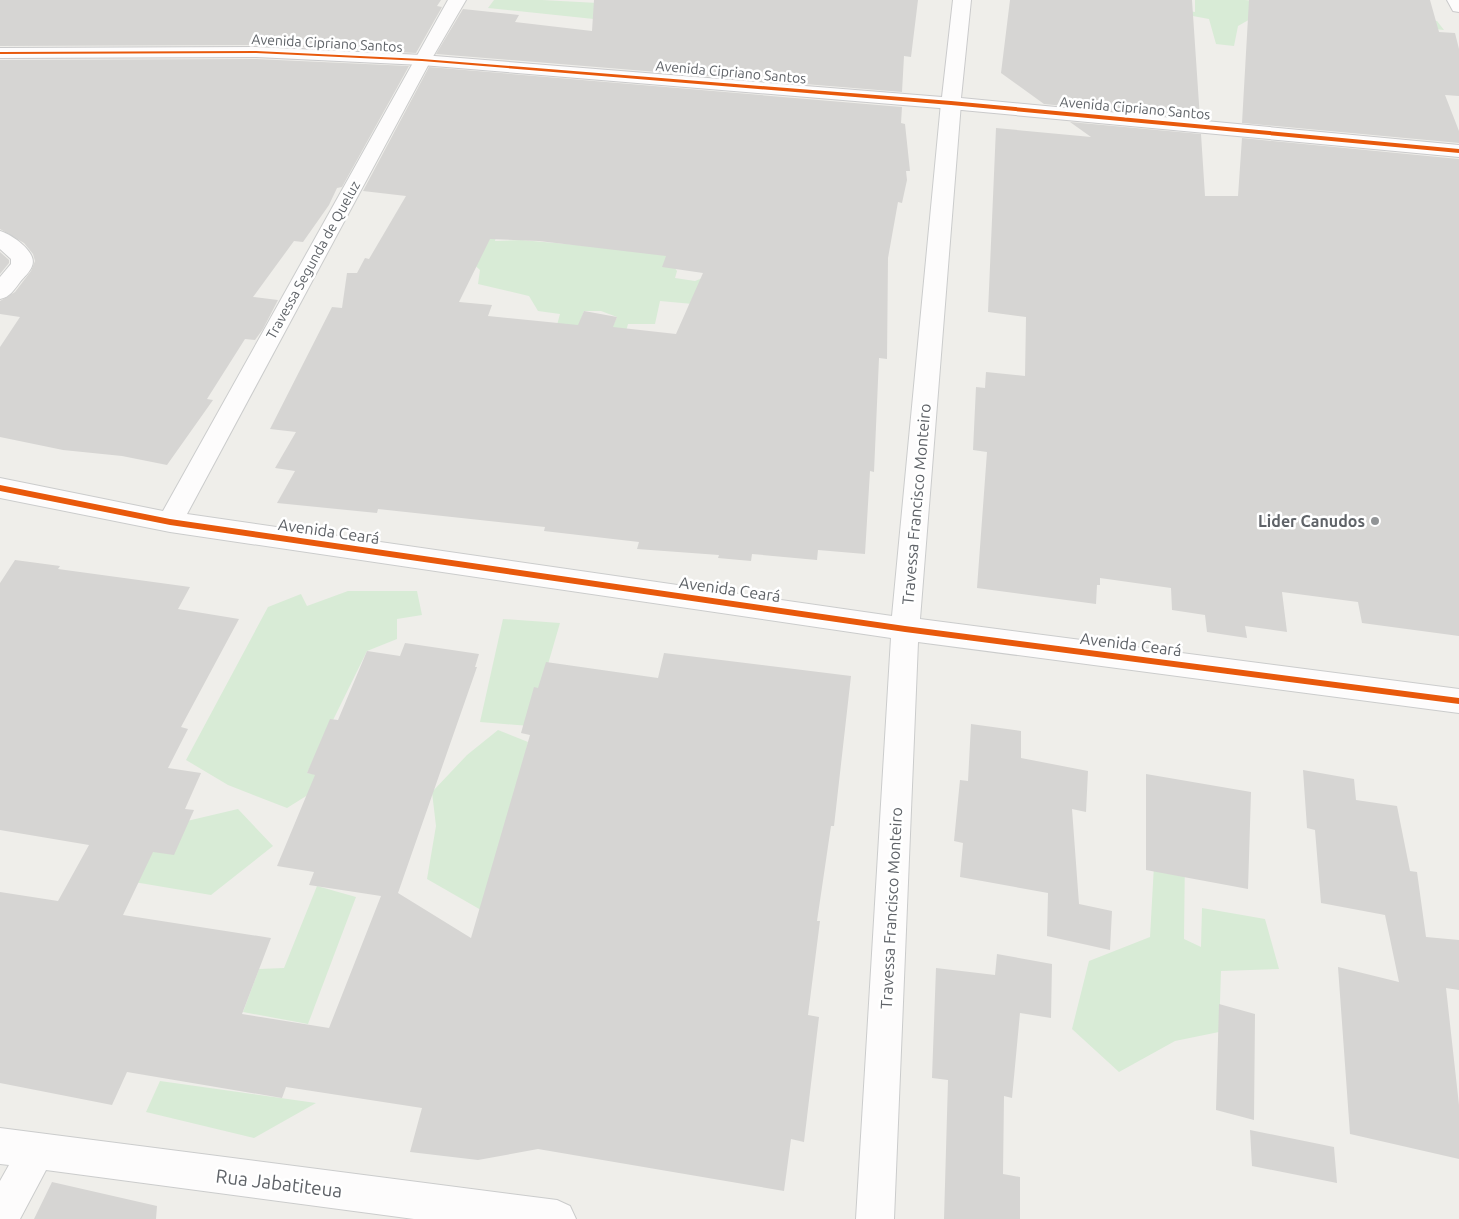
<svg xmlns="http://www.w3.org/2000/svg" width="1459" height="1219" font-family="Ubuntu,sans-serif">
	<style>
		.green { fill: #d8ebd6 }
		.building { fill: #d6d5d3; fill-rule: evenodd }
		.lines { fill: none; stroke-linecap: round; stroke-linejoin: round }
		.street-casing { stroke: #cbcccc; stroke-width: 2 }
		.secondary-casing { stroke: #cacacb; stroke-width: 2 }
		.street { fill: #fdfcfc; fill-rule: evenodd }
		.secondary { fill: #fdfcfc; fill-rule: evenodd }
		.cycleway-casing { stroke: #fff; stroke-width: 3 }
		.cycleway { fill: #e8590c; fill-rule: evenodd }
		.poi-dot { fill: #919496; stroke: #fff; stroke-width: 2 }
		.labels { text-anchor: middle; stroke-width: 5; stroke-linejoin: round; paint-order: stroke }
		.far-street-label { font-size: 14px; fill: #5f6368; stroke: #fff }
		.street-label { font-size: 16px; fill: #5f6368; stroke: #fff }
		.poi-label { font-size: 16px; font-weight: bold; fill: #5f6368; stroke: #fff; text-anchor: end }
		.near-street-label { font-size: 19px; fill: #5f6368; stroke: #fff }
	</style>
	<rect width="100%" height="100%" fill="#efeeea"/>
	<!-- green -->
	<path class="green" d="M494,0H542L635,5L632,23L488,8Z
		M1195,0H1245L1437,21L1444,30L1359,21L1252,18L1238,26L1234,46L1216,44L1209,19L1171,12L1176,9L1195,12Z
		M500,218L495,241L521,240L613,248L658,245L677,271L675,278L695,281L713,274L770,311L660,301L655,324H628L622,346L604,345L617,317L601,311H584L574,339L554,336L560,314L538,311L529,296L478,284L480,270L469,260Z
		M348,591H417L422,615L397,619V639L367,651L307,773L335,778L287,808L228,785L186,760L268,607L301,594L307,606Z
		M503,619L560,623L530,726L480,722Z
		M498,730L528,742L488,914L427,879L436,826L432,792L467,755Z
		M238,809L273,846L211,895L128,881L153,829Z
		M1155,847L1185,853L1184,939L1201,947L1202,908L1265,919L1279,969L1221,971L1219,1032L1175,1041L1119,1072L1072,1029L1089,961L1150,937Z
		M317,886L356,897L308,1024L243,1012L259,969L284,968Z
		M160,1081L316,1103L254,1138L146,1112Z"/>
	<!-- building -->
	<path class="building" d="M0,0H441L437,6L442,7L416,53L256,45L0,46Z
		M594,0H918L911,57L904,56L902,92L436,54L463,9L519,15L515,22L592,31Z
		M1010,0H1192L1200,119L1044,104L1001,73Z
		M1249,0H1430L1439,32L1455,33L1459,49V96L1445,95L1459,131V143L1242,123Z
		M256,59L409,66L342,187L337,188L329,205L303,242L294,241L253,297L278,300L263,329L255,340L245,339L207,399L213,400L167,465L122,456L63,450L0,437V347L20,317L0,314V301L15,292L31,271L35,261L33,254L24,243L0,229V60Z
		M429,67L902,107L901,123L905,124L910,171H906L907,180L902,203L898,202L888,258L887,359L879,358L874,472L870,471L865,554L818,550L817,560L752,554L751,561L718,558L719,555L637,549L639,542L544,531L545,527L378,509L377,513L277,503L295,471L275,468L296,432L270,429L332,307L342,308L347,273H357L365,258L369,259L406,196L363,191ZM490,239L539,241L666,256L662,267L703,273L676,334L613,327L617,317L584,311L578,325L488,316L492,305L459,302Z
		M1070,122L1201,134L1205,196H1238L1242,138L1459,159V636L1362,623L1358,602L1282,592L1287,632L1245,626L1247,638L1207,632L1205,615L1172,610L1171,588L1100,578V585H1097L1096,604L977,588L987,452L973,450L976,387L985,388L986,372L1025,376L1026,317L988,312L996,128L1091,137Z
		M0,252L9,260V263L0,274Z
		M15,560L60,566L58,569L190,587L178,609L239,619L181,727L188,729L168,768L201,773L185,809L194,810L174,855L153,852L123,915L271,938L242,1014L329,1028L381,896L309,885L314,872L277,866L315,775L307,773L330,719L338,720L367,651L400,656L405,643L479,654L475,667H477L398,893L471,938L530,735L521,733L534,687L538,688L546,662L658,678L664,653L851,676L834,826H831L817,921H820L808,1015L819,1017L804,1142L791,1139L784,1191L538,1149L478,1160L410,1152L422,1108L286,1087L282,1098L127,1072L112,1105L0,1083V892L58,901L89,845L0,830V583Z
		M971,724L1021,731V758L1088,771L1086,812L1072,809L1079,904L1112,911L1110,950L1047,936L1048,893L960,877L963,843L954,841L960,780L968,781Z
		M1303,770L1354,779L1356,800L1397,806L1410,871L1417,872L1426,937L1459,940V990L1446,988L1459,1105V1159L1350,1134L1338,967L1399,982L1385,915L1321,903L1315,830L1307,828Z
		M1146,774L1251,792L1248,889L1146,870Z
		M997,954L1052,964L1051,1018L1020,1013L1012,1098L1004,1096L1003,1174L1020,1177V1219H944L948,1080L932,1078L936,968L995,975Z
		M1219,1004L1255,1014L1254,1120L1216,1110Z
		M1250,1130L1334,1147L1337,1183L1252,1166Z
		M52,1182L157,1206L156,1219H34Z"/>
	<g class="lines">
		<!-- street casing -->
		<g class="street-casing">
			<path id="street" d="M448,0H466L431,60L187,514L892,616L941,103L944,99H958L961,103L920,619L1459,689V713L918,642L894,1219H856L891,638L170,532L0,498V478L163,511Z
				M0,231C11,234 38,252 32,266C30,272 24,277 20,282C14,290 10,297 0,299V277L11,264V259L0,249Z
				M0,1128L557,1200L570,1206L576,1219H414L46,1170L20,1219H0V1181L9,1165L0,1164Z"/>
		</g>
		<!-- secondary casing -->
		<g class="secondary-casing">
			<path id="secondary" d="M953,0H971L961,98L1459,145V157L951,109L422,65L256,57L0,58V48L256,47L422,55L942,97Z
				M1447,0H1459V12L1453,11Z"/>
		</g>
		<!-- street -->
		<use href="#street" class="street"/>
		<!-- secondary -->
		<use href="#secondary" class="secondary"/>
		<!-- cycleway casing -->
		<g class="cycleway-casing">
			<path id="cycleway" d="M256,51L422,59L951,101L1459,149V153L951,105L422,61L256,53L0,54V52Z
				M0,485L170,519L905,626L1459,698V704L905,632L170,525L0,491Z"/>
		</g>
		<!-- cycleway -->
		<use href="#cycleway" class="cycleway"/>
	</g>
	<!-- markers -->
	<circle class="poi-dot" cx="1375" cy="521" r="5"/>
	<g class="labels">
		<!-- far-street labels -->
		<g class="far-street-label">
			<text transform="translate(327 43) rotate(3)" y="5">Avenida Cipriano Santos</text>
			<text transform="translate(731 72) rotate(5)" y="5">Avenida Cipriano Santos</text>
			<text transform="translate(1135 108) rotate(5)" y="5">Avenida Cipriano Santos</text>
			<text transform="translate(313 260) rotate(-61)" y="5">Travessa Segunda de Queluz</text>
		</g>
		<!-- street labels -->
		<g class="street-label">
			<text transform="translate(916 504) rotate(-85)" y="6">Travessa Francisco Monteiro</text>
			<text transform="translate(329 531) rotate(8)" y="6">Avenida Ceará</text>
			<text transform="translate(730 589) rotate(8)" y="6">Avenida Ceará</text>
			<text transform="translate(1131 644) rotate(7)" y="6">Avenida Ceará</text>
			<text transform="translate(891 908) rotate(-87)" y="6">Travessa Francisco Monteiro</text>
		</g>
		<!-- poi labels -->
		<g class="poi-label">
			<text x="1365" y="527">Lider Canudos</text>
		</g>
		<!-- near-street labels -->
		<g class="near-street-label">
			<text transform="translate(279 1183) rotate(7)" y="7">Rua Jabatiteua</text>
		</g>
	</g>
</svg>
